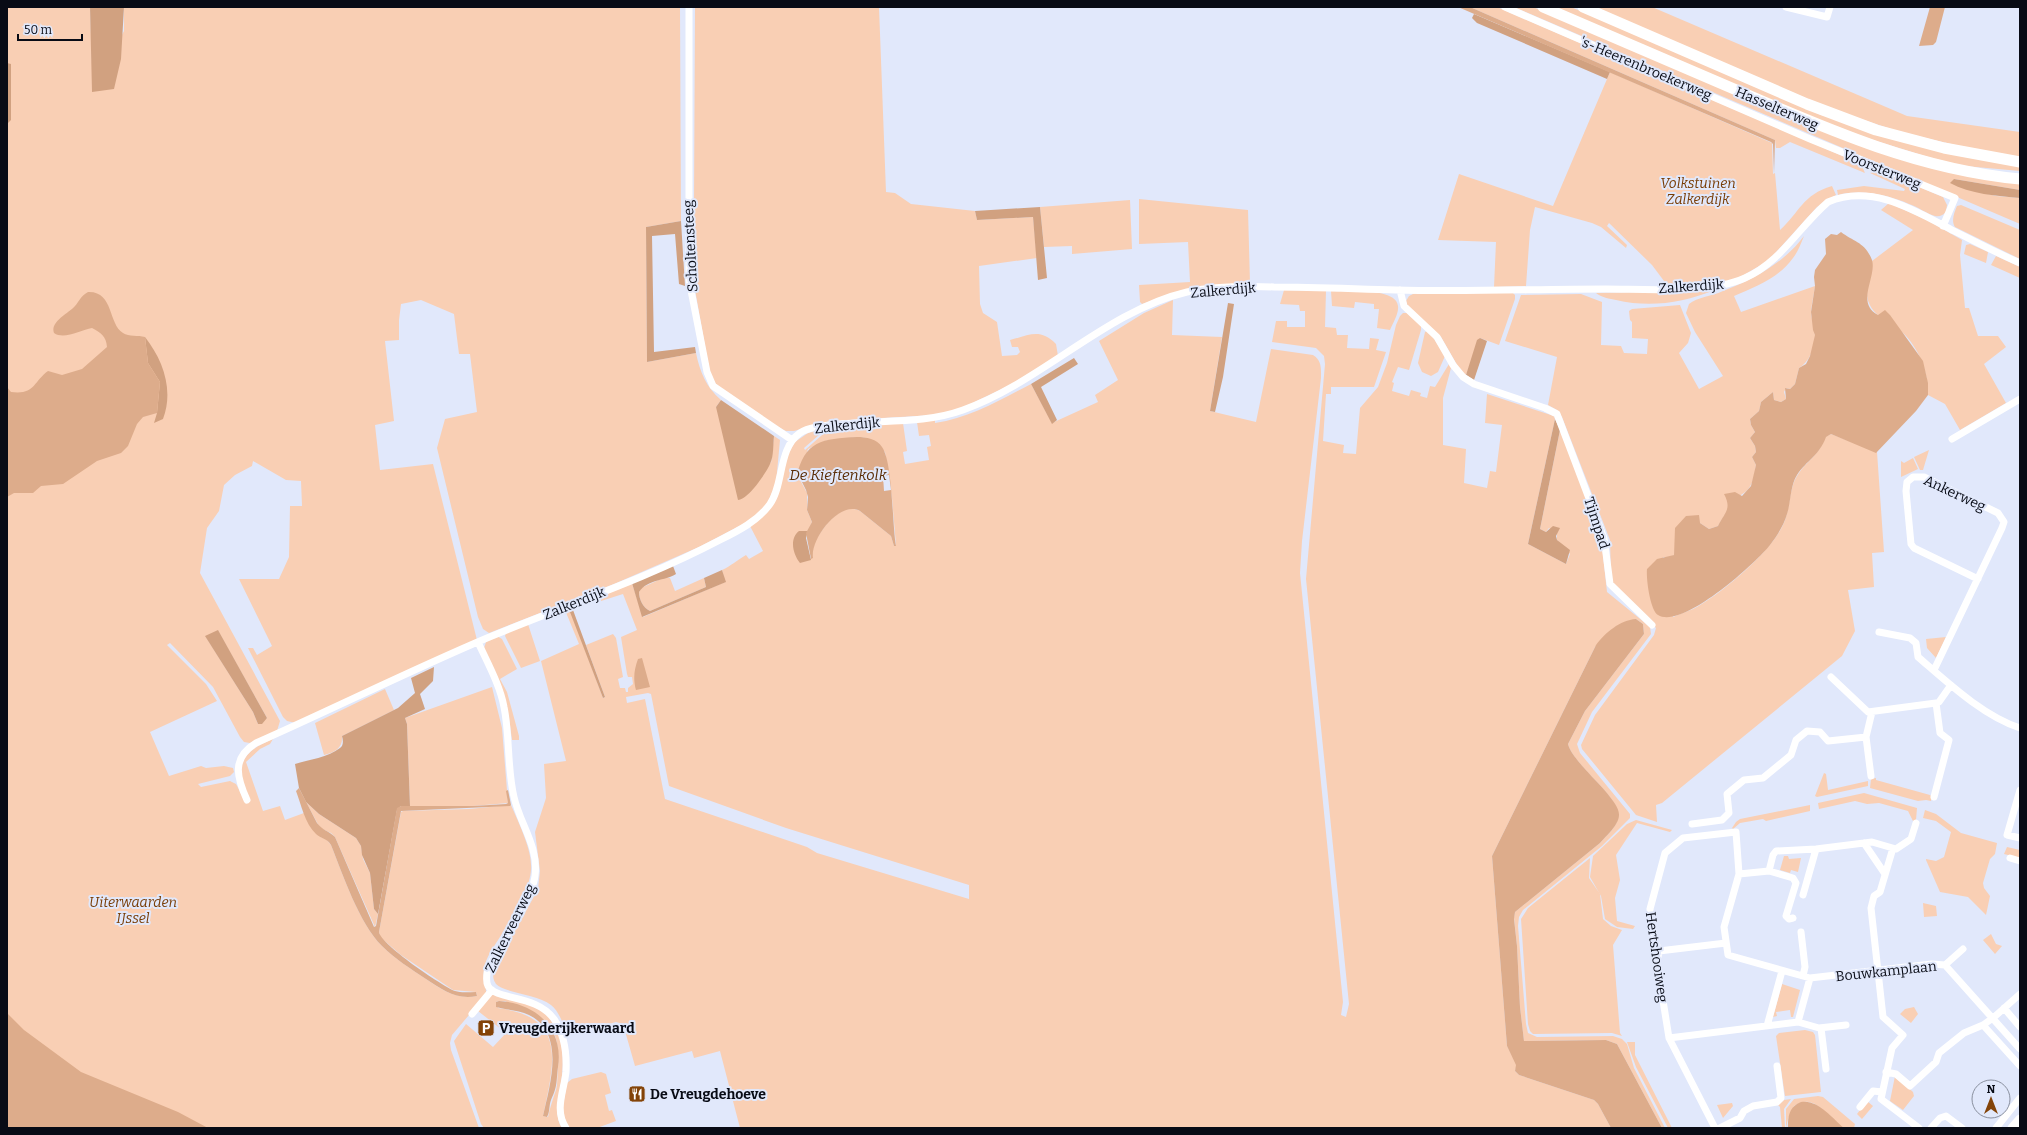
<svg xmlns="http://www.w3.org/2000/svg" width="2027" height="1135" font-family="Bitter,serif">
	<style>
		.green { fill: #f9cfb4; fill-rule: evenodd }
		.forest { fill: #d1a180 }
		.water { fill: #ddac8b }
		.pier { fill: #e1e8fb }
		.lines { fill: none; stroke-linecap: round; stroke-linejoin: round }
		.minor { stroke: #fff; stroke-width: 7 }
		.tertiary { stroke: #fff; stroke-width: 9 }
		.primary { stroke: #fff; stroke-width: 11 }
		.labels { text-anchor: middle; stroke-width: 4; stroke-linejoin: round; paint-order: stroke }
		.street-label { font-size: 14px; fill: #080b15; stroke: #e1e8fb }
		.park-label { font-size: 14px; font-style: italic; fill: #793d06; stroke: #e1e8fb }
		.poi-label { font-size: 14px; font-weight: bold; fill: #080b15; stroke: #e1e8fb; text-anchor: start }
		.water-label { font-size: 15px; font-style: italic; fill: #5b2e07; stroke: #e1e8fb }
	</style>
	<rect width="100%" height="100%" fill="#e1e8fb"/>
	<!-- green -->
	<path class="green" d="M7,7H90L93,91L124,31V7H680L681,221L646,227L647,362L696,353C700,372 706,387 721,400L716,407L771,463L774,436L780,440L776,483L766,507L749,521L699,547L614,584L489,633L483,629L478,617L437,448L445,419L477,412L470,354H459L454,314L421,300L401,304L399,320V340L385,341L394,421L375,425L380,470L433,464L477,640L296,723L287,721L283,717L248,648H253L257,655L272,646L239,579H279L289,557L290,506H302L301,481L286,480L253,461L252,466L235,475L224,485L219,511L207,528L200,573L280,721L277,731L250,743L244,742L240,737L213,687L170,643L167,645L206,684L217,701L150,732L169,776L201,766L206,768L224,766L233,768L234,772L230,776L198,784L201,787L230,781L236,784L246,803L250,801C234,767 239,753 273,739L270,744L260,749L246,762L263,811L280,806L285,820L304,813L321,837L326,839L331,845C343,875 359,923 382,946C395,959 411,969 426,979C442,990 457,1000 477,996L476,992L453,990L401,955L380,937L379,932L401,812L403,811L469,809L511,805C540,870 538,872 503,932C497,943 488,953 485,965C481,978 487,984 486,995L452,1035L450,1043L451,1050L479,1128H7ZM218,631L267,718L258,724L253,712L206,637Z
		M695,7H879L886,192L895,193L911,204L975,211L977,220L1033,217L1037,258L979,266L980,304L983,313L997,322L1002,356L1017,355L1020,352L1018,347H1012L1010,340C1030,335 1040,328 1056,344L1058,356L1010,385L962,408L935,415L829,421L794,431H786L774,425L717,386L710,374L694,284L690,251L691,205H694Z
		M1470,7H1497L1861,164L1865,173L1790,142L1780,148H1776L1775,140Z
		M1514,7H1533L1806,125L2020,184V190L1954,179L1967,189L1996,196L2020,198V224Z
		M1555,7H1571L1821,115L2020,166V171L1954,165L1844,131Z
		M1594,7H1652L1907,116L2020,132V157L1981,151L1900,132L1831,109Z
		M1610,72L1772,143L1773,174L1775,173L1780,230C1800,212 1802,195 1832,186L1836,195L1817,207L1768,261L1735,280L1713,285L1671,287L1667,285L1652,265L1609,223L1607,226L1627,245L1626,248L1601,227L1592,223L1535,207L1530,230L1526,286L1494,287L1496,242L1438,240L1459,174L1553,206Z
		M1878,170L1943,197L1947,205L1946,212C1943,215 1940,217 1935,216C1927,214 1918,207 1909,204C1889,195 1861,189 1838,195L1837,190L1864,186L1904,191L1905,189L1870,173Z
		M1139,199L1248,210L1250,283L1198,286L1142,304L1140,302L1139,285L1190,282L1188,242L1139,244Z
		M1130,200L1132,249L1072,254V246L1044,247L1040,207Z
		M1889,203L1927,220L1962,240L1960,255L1965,308H1969L1978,336H1998L2006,347L1984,364L2006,403L1960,430L1945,404L1928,395C1929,374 1919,348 1903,333C1892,323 1875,318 1869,303C1863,290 1873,274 1872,261L1913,230L1881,210Z
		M1961,205L2020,230V259L1955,227C1951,221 1954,213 1957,206Z
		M1804,236C1801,243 1798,252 1793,258C1779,278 1755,287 1734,296L1741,312L1815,286C1814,294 1812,302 1811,311C1811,319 1815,328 1815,336C1815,348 1809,362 1799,368L1795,384L1790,389L1786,388L1784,392L1786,399L1781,402L1774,400L1773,392L1761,402L1759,411L1750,419L1751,425L1755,432L1750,438L1755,446L1756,452L1752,457L1756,465C1753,487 1749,493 1728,501L1729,508L1718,526L1709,529L1700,523L1675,550L1674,555L1671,557H1663L1673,617C1679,614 1687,612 1693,609C1719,596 1771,552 1783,525C1790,511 1789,488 1797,476C1807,460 1819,456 1825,437L1831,434L1877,452L1884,552L1872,553L1874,587L1848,590L1855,631L1842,656L1662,803L1656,805L1657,822L1636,815L1582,749L1581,745L1595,715L1654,635L1656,628L1614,586L1611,577L1610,540L1562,417L1557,410L1548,405L1557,357L1505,341L1521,295L1581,294L1602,302L1601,345L1621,346L1624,353L1647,354L1648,339L1632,338V322L1630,320L1629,311L1632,309L1680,305L1691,333L1688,343L1679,353L1699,389L1723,376L1695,332L1686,313L1689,304C1697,297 1713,296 1723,291C1753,280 1785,262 1804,236Z
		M1970,244L1988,252L1986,263L1964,254L1966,245Z
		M1996,256L2020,267V278L1991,265Z
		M1284,290L1326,291L1325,327L1336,328L1337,335H1348L1347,348L1369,349L1370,338L1379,339L1376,350L1386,352L1374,387H1331V394H1326L1323,441L1344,445L1343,453L1356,454L1360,408L1378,387L1387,363L1396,325L1400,316L1403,313H1407L1421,325V330L1409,370L1398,367L1392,382L1394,383L1392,391L1409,396L1411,390L1421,393L1420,396L1427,398L1430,386L1435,387L1449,364L1451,368L1443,398V445L1466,449L1464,483L1487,488L1490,471L1496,472L1502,425L1485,423L1487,394L1554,416L1555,419L1528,544L1566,564L1570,554L1557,540V534L1549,528L1546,532L1540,529L1560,430L1601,537L1607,592L1650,627L1651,634L1592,712L1577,744L1580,753L1630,814V818L1602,846L1523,910L1519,917L1518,926L1526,1024L1528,1033L1537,1037L1613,1036L1622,1039L1627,1044L1634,1068L1665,1128H1662L1617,1044L1606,1040L1524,1041L1520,1007L1517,946L1514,918L1515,912L1600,843C1606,836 1616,828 1618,818C1623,799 1573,765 1568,744L1585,711L1644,634L1643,624L1636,619L1615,627L1595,647L1492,856L1507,1046L1517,1065L1515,1071L1519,1075L1594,1100L1598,1104L1611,1128H740L720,1051L694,1058L692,1051L635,1066L623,1024L616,1022L568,1035C564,1026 559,1011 551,1005C537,994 504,993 496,984C493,980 493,976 493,972L538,889L540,871L535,832L546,798L544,764L566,761L541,661L579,644L565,610L572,607L573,610L571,611L603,698L605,697L586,645L613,634L616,638L623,677L618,679L620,688H625L626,692H628V688L633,684L632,677H628L627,674L621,637L637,630L623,594L601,601L600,598L601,596L632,583L643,617L725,582L722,570C731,566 737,560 746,555L749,559L763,551L750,526L768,511L789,452L795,442L808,433L827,428L804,448L805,450L830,428L903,423L907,451L903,452L905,464L929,460L927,447L931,446L929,435L919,436L917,422L935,420V423C970,418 1000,400 1031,384L1052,423L1098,402L1095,395L1118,380L1099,341L1144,313L1173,300L1172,335L1222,337L1210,411L1256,422L1271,349L1313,355C1322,361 1321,368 1321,378L1302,541L1300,573L1343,1002L1341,1015L1346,1017L1349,1004L1306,579L1325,364L1324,356L1316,348L1272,342L1276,321H1287V327H1305V311H1300L1299,305L1280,304ZM857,437L867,438L885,452L892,498L896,545L894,546L891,536L860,511C840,500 820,531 813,546C812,550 811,558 811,560L799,531H808L812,522L807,510V493L799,478L808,449L825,441ZM648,693L651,694L669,786L786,828L969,885V899L817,853L807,847L665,799L645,699L627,703L626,697Z
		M1715,290C1682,303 1650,308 1616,300C1610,299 1601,297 1596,293Z
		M1331,291C1346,292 1396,287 1398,306C1399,313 1393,323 1390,330L1377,328L1379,309H1374V304L1355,302L1354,308L1332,306Z
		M1512,292L1515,295V299L1499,345L1480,338L1466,375L1460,370L1441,337L1408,307L1406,301L1409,296L1415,293Z
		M1427,331H1429L1445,356L1438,372L1431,376L1422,372L1418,363L1425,332Z
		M1929,450L1923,470H1920L1914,457Z
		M1913,458L1918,469L1901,477V461L1904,463Z
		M663,578H670L675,591L704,578L706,587L650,611C643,608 639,599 639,592L641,588Z
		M528,624L540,661L521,668L505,636L506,633Z
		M497,636L502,639L517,669L500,679L507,692L519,736V740H512L509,718L484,648L486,642Z
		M1946,637L1936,658L1927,648L1926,639Z
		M492,687L502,728L508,803L473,806H410L407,724L405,718Z
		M385,689L394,710L342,736C343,748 335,752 324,755L315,723Z
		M1824,773L1826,774L1828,790L1868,781V786L1817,797L1815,796Z
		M1876,778V780L1930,795L1932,797L1931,801L1926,800L1918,801L1870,788L1871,779Z
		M1864,793L1917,808L1916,820L1913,821L1908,811L1879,803L1867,804L1855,801L1819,809L1818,803Z
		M306,802L319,814L356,838L361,846L363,859L370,873L374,909L378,914L375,927L335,837L331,833L320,828Z
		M1810,805V811L1766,821L1763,819L1740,823L1733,829L1732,828L1736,822L1740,819Z
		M1925,810L1936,814L1961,833L1997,843L1995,854L1990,859L1983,883L1984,888L1990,896L1986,915L1968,897L1940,892L1926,860V859L1936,861L1944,857L1951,832L1936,821L1923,818Z
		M1636,820L1672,830L1670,832L1637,823L1616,855L1620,880L1615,898L1617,921L1635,926L1633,929L1617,927L1605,919L1601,896L1590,877L1593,856L1627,824Z
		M2007,847L2020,850V858L2004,854Z
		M1784,856H1788L1789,859L1801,858L1798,872L1791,870L1790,873L1780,870Z
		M1590,858L1589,878L1600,894L1603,919L1611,926L1622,930L1613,945L1620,1033L1622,1036L1612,1033L1533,1034L1530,1031L1528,1024L1521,919L1528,908Z
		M1923,903L1936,906L1937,916L1924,917Z
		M1991,934L1996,944L2002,946L1995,954L1983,940Z
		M1782,984L1800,990L1793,1017H1791L1790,1010L1776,1012L1777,1016L1773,1017Z
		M492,994C507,998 525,1002 539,1009C569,1023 564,1070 559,1095C558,1107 555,1118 562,1128H484L481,1124L454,1041L466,1024L493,1047L506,1033L478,1011ZM499,1001H505L547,1021C558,1035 559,1051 558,1068C557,1076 558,1083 556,1090C553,1099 550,1107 548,1117L543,1116C554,1063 568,1017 498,1008L496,1002Z
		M1914,1007L1918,1014L1911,1023L1900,1014L1905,1009Z
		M1805,1030L1813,1032L1815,1035L1821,1092L1785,1096L1776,1036L1779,1033Z
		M1627,1042H1635V1055L1672,1128H1668L1636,1067Z
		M601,1072L606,1074L611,1093L605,1095L609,1111L612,1110L616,1121L597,1128H569L562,1112L567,1083L572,1079Z
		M1895,1076L1913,1092L1914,1096L1903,1110L1890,1101Z
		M1818,1096L1823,1097L1855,1124L1854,1128C1851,1128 1847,1129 1844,1128C1827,1123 1818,1090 1794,1106L1788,1119L1786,1128V1109L1794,1099Z
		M1791,1099L1784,1109L1785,1128H1782L1780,1107L1778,1105L1784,1100Z
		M1867,1101L1873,1106L1862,1119L1857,1114Z
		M1732,1103L1733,1106L1723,1118L1717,1105Z"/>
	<!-- forest -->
	<path class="forest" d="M90,7H124L121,59L114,89L92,92Z
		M1474,14L1610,72L1607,79L1477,23L1472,18Z
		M7,63L11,64V120L7,124Z
		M1954,179L2020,190V198C1997,196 1970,194 1950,183Z
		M1040,207L1047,278L1038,280L1033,217L977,220L975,211Z
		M681,221L685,286L679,284L675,234L652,236L654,352L695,347L696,353L647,362L646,227Z
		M1228,303L1234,304L1223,377L1215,412L1210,411Z
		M145,337C163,360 174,390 163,419L154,423L157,413L160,382L148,363Z
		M1480,338L1487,341L1474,380L1466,375L1477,340Z
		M1074,358L1078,364L1041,387L1057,420L1052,424L1031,384Z
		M721,400L774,436C773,444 774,456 770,464C766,473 748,500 738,500L716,407Z
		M1555,419L1560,430L1540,529L1546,532L1553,526L1560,528L1556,536L1557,540L1570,550L1566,564L1528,544Z
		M799,531H808L806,538L811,560L800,563C793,554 789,539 799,531Z
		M673,566L676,574C665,581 648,579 639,592C639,599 643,608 650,611L706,587L704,578L722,570L726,582L642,617L632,583Z
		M573,610L605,697L603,698L570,612Z
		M218,630L267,718L262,724H258L253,712L205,636Z
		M434,667L433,681L420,694L425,709L405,718L407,724L410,806H401L397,810L378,914L374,909L370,873L362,855L361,846L356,838L319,814L306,802L299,788L295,764C308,760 329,757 340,748C344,745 343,740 342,736L398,708L415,693L411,678Z"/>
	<!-- water -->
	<path class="water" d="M1458,7H1470L1775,140L1774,174L1773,144L1771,142Z
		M1930,7H1945L1936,42L1933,45L1919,46Z
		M1841,232C1854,242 1865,242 1872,260C1877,277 1855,303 1878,315L1885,310L1890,315L1923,361L1928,383V395L1916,411L1876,453L1831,434L1826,437C1819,456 1807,460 1797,475C1790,486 1791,502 1787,514C1784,525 1777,536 1770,545C1755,564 1682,630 1658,615C1650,610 1646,578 1647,569L1657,559L1674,555L1675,528L1686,516L1699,515L1700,523L1709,529L1718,526C1725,512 1732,509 1724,494L1735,492L1742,496L1751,486L1756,465L1752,457L1756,452L1755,446L1750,438L1755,432L1751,425L1750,419L1759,411L1761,402L1773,392L1774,400L1781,402L1786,399L1785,388L1790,389L1795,384L1799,368L1806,364L1810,356L1815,335L1813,330L1811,312L1815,286L1814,277L1815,270L1826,254L1825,239L1831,234L1837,235Z
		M88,292C114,291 108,324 123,333C129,337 138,335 145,337L148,363L160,382L157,413L143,417L137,424L128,446L121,453L97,461L63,484L41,486L33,493H14L7,497V387L11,392C35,395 33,382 48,371L62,375L82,369L107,347C106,336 101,333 92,328C81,330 64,340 54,333C50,323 66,314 72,309C79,303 80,296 88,292Z
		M857,437C866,437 877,439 882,447C893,463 892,524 896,546H894L891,536L860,511C840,500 810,539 813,558L811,559L806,533L812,522L807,510L808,497L806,490L801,480L796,478C805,440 822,439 857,437Z
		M1636,619L1643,624L1644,634L1585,711L1568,744C1573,764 1620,798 1619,815C1619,825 1606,836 1600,843L1515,912L1514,919L1517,946L1520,1007L1524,1041L1606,1040L1617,1044L1662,1128H1611L1598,1104L1594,1100L1519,1075L1515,1071L1516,1065L1507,1046L1492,856L1596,645C1605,633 1620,620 1636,619Z
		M642,658L650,687L636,690C633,679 634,670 638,659Z
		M299,788L317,823C322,830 329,831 335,837L374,927L376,926L397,808L401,806H473L506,804L508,803L506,791L508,790L511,805L510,806L401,811L379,932C380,944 442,986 455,991C461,993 469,992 476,992L477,996C456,1000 443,990 426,979C411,969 395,959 382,946C359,923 343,875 331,845C327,838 321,839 316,834C305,824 301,804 296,791Z
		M499,1001C536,1003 564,1029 558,1067C556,1082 558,1085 551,1100C549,1105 550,1112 547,1117L543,1116C550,1085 566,1033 529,1015C519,1010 506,1010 496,1007V1002Z
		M7,1013L24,1030L81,1072L178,1112L208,1128H7Z
		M1801,1102C1818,1099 1832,1118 1844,1128H1788C1788,1116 1789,1107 1801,1102Z"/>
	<!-- pier -->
	<path class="pier" d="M889,475L891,490L884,491L883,476Z"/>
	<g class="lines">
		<!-- minor -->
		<path class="minor" d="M689,7V280L707,372L713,386L792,440
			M1505,7L1810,139L1955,198L1943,226
			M1786,7L1827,17L1830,7
			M1400,290L1404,306L1437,337L1453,365L1463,377L1474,384L1545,408L1557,414L1604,538L1610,584L1652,625
			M1952,439L2020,399
			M1879,632L1910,638L1916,643L1918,657C1947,682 1983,716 2020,728
			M478,642C487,662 500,685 504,707C510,736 507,768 514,797C520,824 539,847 535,876C532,899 501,945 488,968C487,974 485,980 488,986C497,1001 536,994 554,1019C564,1034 567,1054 566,1072C564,1091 554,1110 566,1128
			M1934,670L2002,528L2004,522L1998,513L1924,477H1913L1907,482L1906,491L1911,544L1914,548L1978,579
			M1831,677L1868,712L1936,703L1940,733L1949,740L1934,797
			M1936,703L1939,702L1951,685
			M1871,776L1866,737L1872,712
			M2020,790L2007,835L2020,838
			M247,800C237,778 231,758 256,743C333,709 409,671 487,638C564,606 646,579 720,540C738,531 758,521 770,504C784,484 778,448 800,433C809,427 822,426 833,425C876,419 922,425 963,410C1042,382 1106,311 1187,292C1215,286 1245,286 1274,287C1314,287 1355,289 1396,290C1466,292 1536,289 1606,289C1644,289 1710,294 1745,278C1781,262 1799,227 1828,202C1872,183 1916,211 1954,231C1976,242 1997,253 2020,263
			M1692,824L1722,820L1729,813L1727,794L1744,780L1763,778L1791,755L1796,740L1807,731L1820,732L1828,741L1866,737
			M1864,843L1885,874
			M1893,848L1880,892L1874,896L1871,908L1883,1017L1903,1035L1892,1048L1881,1099L1919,1128
			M2010,858L2020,861
			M1769,871L1773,855L1776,851L1816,849L1872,842L1896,849L1911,839L1916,823
			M1739,874L1769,871L1793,878L1796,883L1786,916L1789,919L1793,918
			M1803,895L1816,849
			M1801,932L1805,967L1803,976
			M1659,951L1726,943
			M1945,965L1963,949
			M2004,1008L2020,1027
			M472,1014L492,990
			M1798,1022L1819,1028L1846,1025
			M1983,1025L2020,1066
			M1767,1026L1782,971
			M1821,1028L1826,1069
			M1669,1038L1798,1022L1810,978
			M1886,1072L1896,1074L1910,1086L1936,1062L1939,1053L1964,1033L1983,1025L1993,1018L2020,994
			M1860,1107L1873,1091L1882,1092
			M1715,1128L1669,1038L1657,963L1659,951L1654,938L1650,909L1665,853L1683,838L1736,832L1739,874L1724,927L1728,955L1810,978L1932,964L1945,965L2020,1049
			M1720,1128L1740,1118L1744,1111L1753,1106L1777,1102L1781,1098L1777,1066
			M1931,1128L1940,1118L1946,1116L1962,1128
			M1996,1128L2020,1098"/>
		<!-- tertiary -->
		<path class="tertiary" d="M2012,1128L2020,1119"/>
		<!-- primary -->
		<path class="primary" d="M1543,7C1609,35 1675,64 1741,92C1831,131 1921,170 2020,179
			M1583,7L1807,104L1876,130L1944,148L2020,162"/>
	</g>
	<!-- icons -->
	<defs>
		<g id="parking-square" transform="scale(0.9)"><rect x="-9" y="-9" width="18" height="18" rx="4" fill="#834308" stroke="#e1e8fb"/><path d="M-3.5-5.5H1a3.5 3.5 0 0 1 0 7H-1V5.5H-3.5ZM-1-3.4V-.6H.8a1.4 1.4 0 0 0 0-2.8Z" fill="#fff"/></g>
		<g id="restaurant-square" transform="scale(0.9)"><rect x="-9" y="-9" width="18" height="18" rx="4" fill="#834308" stroke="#e1e8fb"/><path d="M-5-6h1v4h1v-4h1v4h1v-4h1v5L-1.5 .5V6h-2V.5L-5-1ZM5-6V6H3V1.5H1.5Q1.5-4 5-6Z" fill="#fff"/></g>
	</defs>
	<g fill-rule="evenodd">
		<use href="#parking-square" x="486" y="1028"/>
		<use href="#restaurant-square" x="637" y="1094"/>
	</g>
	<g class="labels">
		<!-- street labels -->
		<g class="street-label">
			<text transform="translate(1646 68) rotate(23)" y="5">'s-Heerenbroekerweg</text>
			<text transform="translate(1777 108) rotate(23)" y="5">Hasselterweg</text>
			<text transform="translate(1882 169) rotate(22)" y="5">Voorsterweg</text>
			<text transform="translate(690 246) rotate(-93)" y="5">Scholtensteeg</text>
			<text transform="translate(1691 286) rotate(-4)" y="5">Zalkerdijk</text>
			<text transform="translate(1223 290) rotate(-5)" y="5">Zalkerdijk</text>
			<text transform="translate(847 425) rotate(-6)" y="5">Zalkerdijk</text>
			<text transform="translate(1955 493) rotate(25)" y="5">Ankerweg</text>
			<text transform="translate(1597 523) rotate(72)" y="5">Tijmpad</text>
			<text transform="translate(574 603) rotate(-22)" y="5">Zalkerdijk</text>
			<text transform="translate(510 928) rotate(-64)" y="5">Zalkerveerweg</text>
			<text transform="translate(1657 957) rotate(82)" y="5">Hertshooiweg</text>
			<text transform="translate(1886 971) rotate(-6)" y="5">Bouwkamplaan</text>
		</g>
		<!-- park labels -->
		<g class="park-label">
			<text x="1698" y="188">Volkstuinen<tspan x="1698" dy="16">Zalkerdijk</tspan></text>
			<text x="133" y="907">Uiterwaarden<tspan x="133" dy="16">IJssel</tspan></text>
		</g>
		<!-- poi labels -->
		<g class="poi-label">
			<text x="499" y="1033">Vreugderijkerwaard</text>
			<text x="650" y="1099">De Vreugdehoeve</text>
		</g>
		<!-- water labels -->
		<g class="water-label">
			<text x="838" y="480">De Kieftenkolk</text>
		</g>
	</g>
	<!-- border -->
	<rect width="2027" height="1135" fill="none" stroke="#080b15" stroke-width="16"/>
	<!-- north arrow -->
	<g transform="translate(1991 1099)"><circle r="19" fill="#e1e8fb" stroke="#8a909f"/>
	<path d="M0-3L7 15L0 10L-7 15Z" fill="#834308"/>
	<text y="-6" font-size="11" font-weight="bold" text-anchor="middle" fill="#080b15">N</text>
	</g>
	<!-- scale -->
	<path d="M18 34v6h64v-6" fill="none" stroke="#080b15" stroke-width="2"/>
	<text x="24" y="34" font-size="12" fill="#080b15" stroke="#e1e8fb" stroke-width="3" paint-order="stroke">50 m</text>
</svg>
